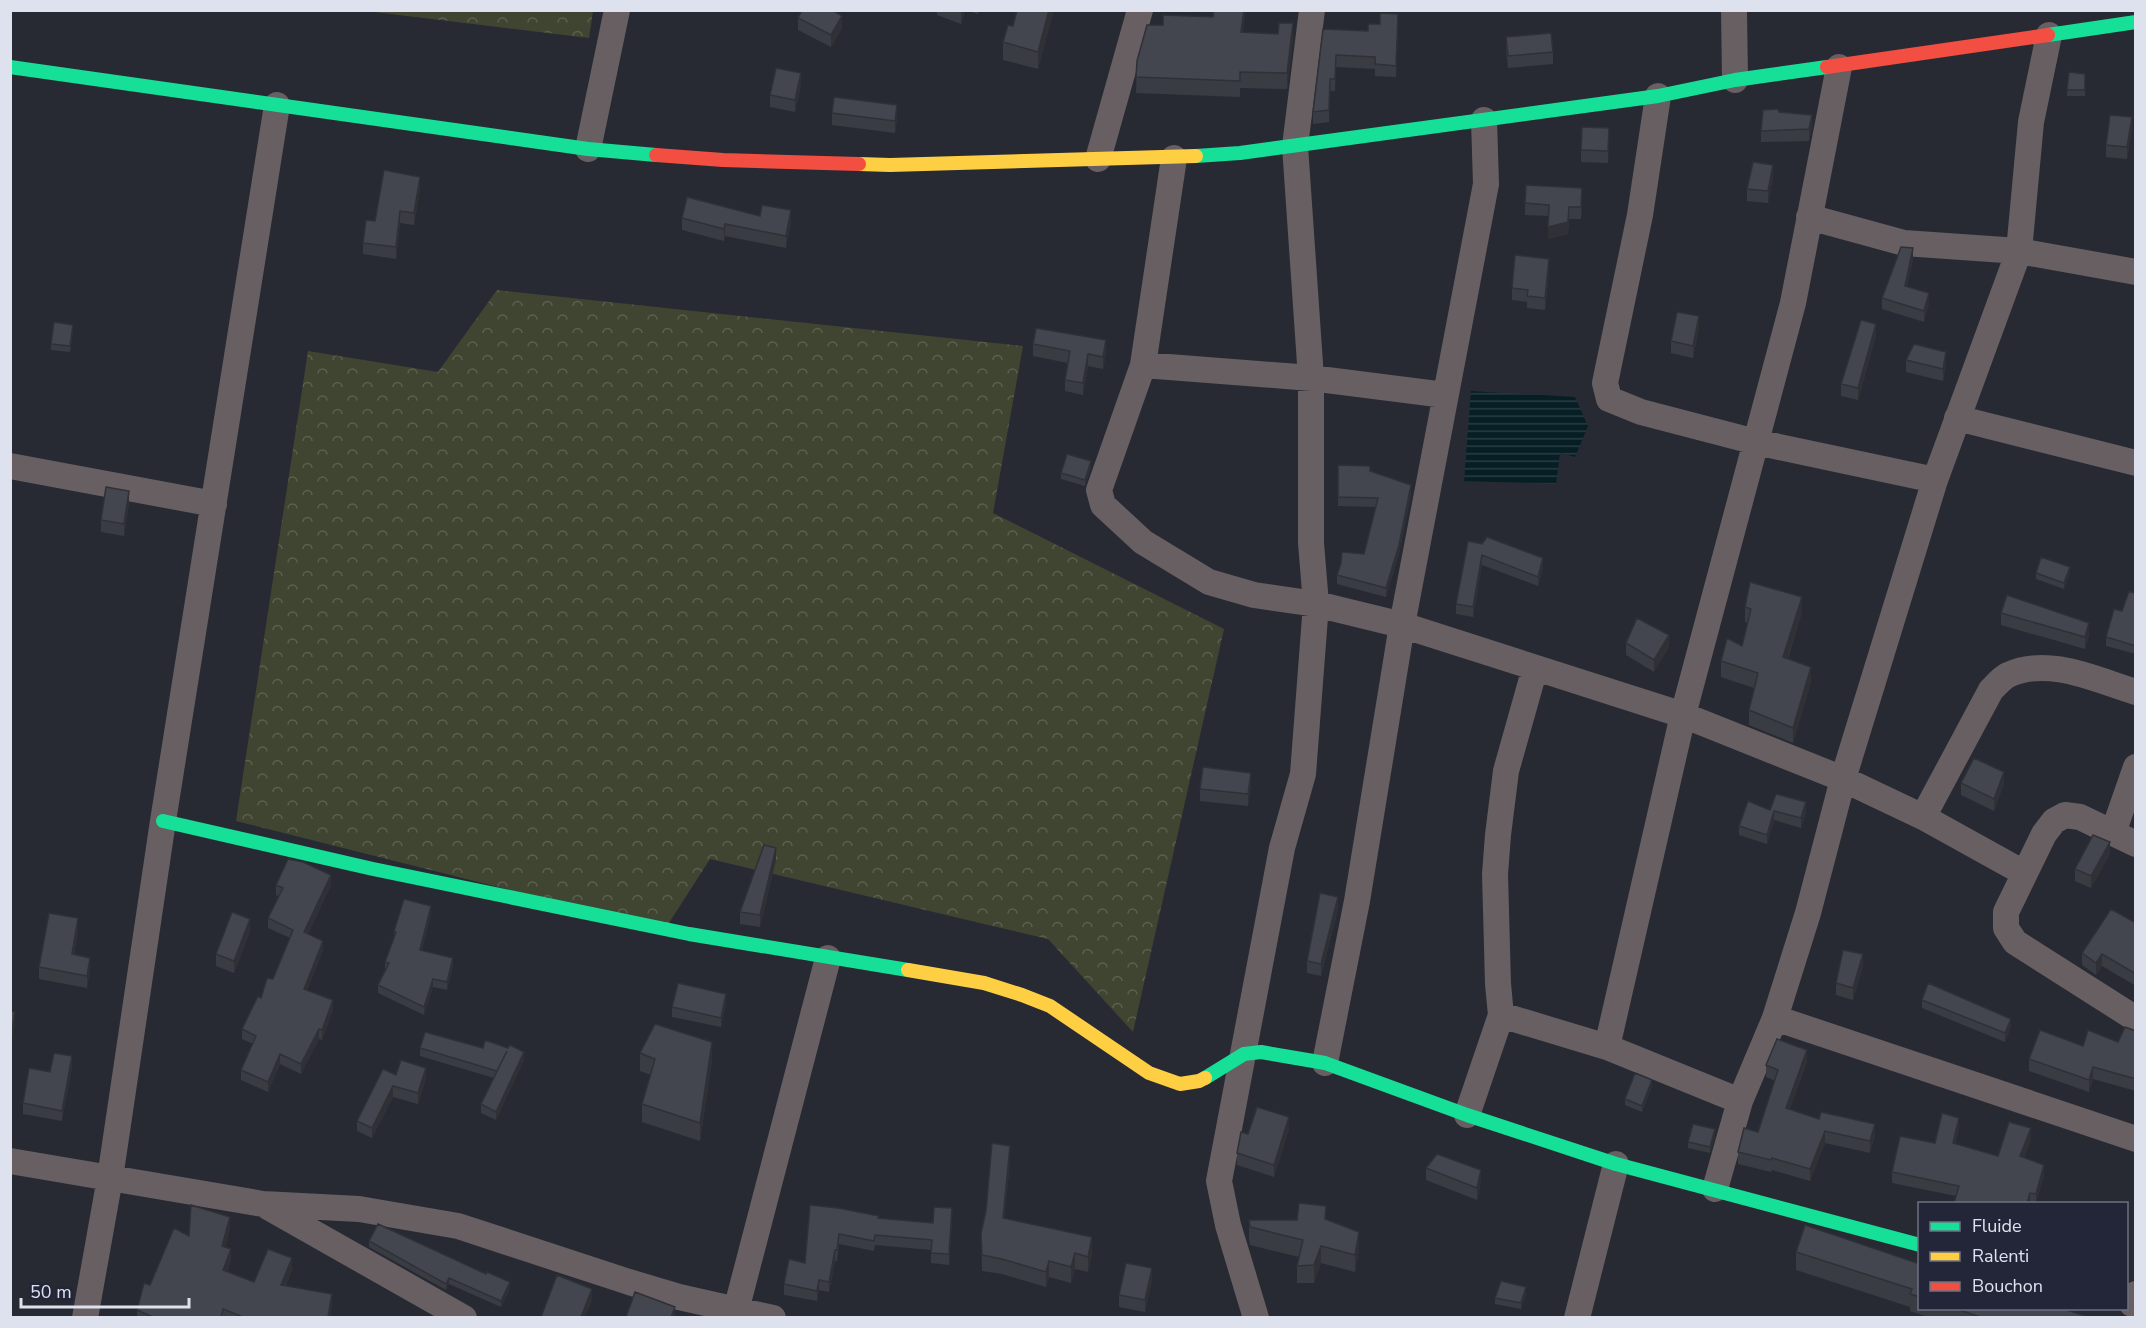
<svg xmlns="http://www.w3.org/2000/svg" width="2146" height="1328" font-family="'Nunito Sans',sans-serif">
	<style>
		.park { fill: url(#park-crowns) }
		.water { fill: url(#water-rules) }
		.lines { fill: none; stroke-linecap: round; stroke-linejoin: round }
		.street { stroke: #675f62; stroke-width: 26 }
		.fast { stroke: #16e098; stroke-width: 14 }
		.slow { stroke: #ffcf43; stroke-width: 14 }
		.jam { stroke: #f24e42; stroke-width: 14 }
		.wall { fill: #3a3c43 }
		.shaded-wall { fill: #2f3137 }
		.building { fill: #43464e; stroke: #2f3137; stroke-width: 1.5 }
	</style>
	<defs>
		<pattern id="park-crowns" width="20" height="18" patternUnits="userSpaceOnUse" patternTransform="scale(1.5)"><rect width="20" height="18" fill="#404531"/><path d="M2 6a3 3 0 1 1 6 0M12 15a3 3 0 1 1 6 0" fill="none" stroke="#5b604f"/></pattern>
		<pattern id="water-rules" width="6" height="5" patternUnits="userSpaceOnUse" patternTransform="scale(1.5)"><rect width="6" height="5" fill="#061e24"/><path d="M0 2.5h6" fill="none" stroke="#2a3e44"/></pattern>
	</defs>
	<rect width="100%" height="100%" fill="#272a33"/>
	<!-- park -->
	<path class="park" d="M366,11H593L589,38Z
		M497,290L1023,346L993,513L1224,629L1133,1032L1048,939L710,859L665,929L236,821L308,351L438,372Z"/>
	<!-- water -->
	<path class="water" d="M1471,391L1575,397L1588,426L1575,457L1560,453L1556,484L1464,481Z"/>
	<g class="lines">
		<!-- street -->
		<path class="street" d="M1734,10L1735,80
			M1658,96L1640,215L1605,383L1609,399L1641,412L1756,442L1935,480
			M588,149L617,10
			M1174,158L1143,365L1099,490L1103,505L1143,542L1209,582L1254,595L1316,604L1402,625L1683,715L1843,779L1923,817L2024,873
			M1098,159L1140,10
			M1809,217L1904,243L2019,251L2136,272
			M1143,365L1311,378L1445,395
			M1957,418L2136,463
			M10,466L214,504
			M1923,817L1991,690C1996,685 2002,678 2008,675C2049,656 2096,680 2136,692
			M2113,833L2136,767
			M2136,844L2080,817L2065,815L2054,821L2044,834L2006,912V928L2015,942L2136,1019
			M1501,1015L1607,1047L1740,1101
			M1775,1018L2136,1139
			M1607,1047L1683,715L1793,303L1839,67
			M1325,1063L1357,901L1402,625L1486,184L1484,120
			M1467,1115L1501,1015L1498,984L1495,874L1498,835L1506,771L1535,668
			M10,1161L263,1204L359,1209L458,1226L629,1282L679,1297L773,1318
			M1715,1189L1740,1101L1775,1018L1808,913L1843,779L1935,480L2019,251L2031,122L2049,35
			M268,1207L464,1318
			M2132,1304L2136,1294
			M85,1318L110,1178L163,821L277,105
			M734,1318L828,958
			M1256,1318L1228,1225L1219,1181L1282,848L1303,774L1316,604L1311,543V378L1295,146L1312,10
			M1577,1318L1616,1164"/>
		<!-- fast -->
		<path class="fast" d="M2048,35L2136,22
			M10,67L588,149L656,155
			M1196,156L1240,153L1658,96L1735,80L1827,67
			M163,821L373,869L689,934L908,970
			M1205,1078L1244,1054L1261,1052L1325,1063L1467,1115L1616,1164L1920,1245"/>
		<!-- slow -->
		<path class="slow" d="M859,164L890,165L1196,156
			M908,970L984,983L1022,995L1050,1006L1149,1073L1180,1084L1199,1081L1205,1078"/>
		<!-- jam -->
		<path class="jam" d="M1827,67L2048,35
			M656,155L723,160L859,164"/>
	</g>
	<!-- wall -->
	<path class="wall" d="M937,10H965L961,24L937,15Z
		M966,10H979L978,14Z
		M1054,10L1038,69L1003,60V42L1013,26Z
		M833,11L842,28L831,47L798,30V18Z
		M1398,26L1396,77L1375,76V69L1336,67L1335,91H1330L1329,122L1313,124V112L1323,29L1368,31Z
		M1243,32L1293,39L1287,89L1240,88V97L1136,93L1137,61Z
		M1506,37L1553,52V64L1508,68L1506,49Z
		M2085,74V96H2067V90Z
		M801,85L795,112L770,107V95Z
		M1779,112L1812,127L1809,141L1761,142V131Z
		M832,113L897,117L895,133L832,125Z
		M1609,128L1608,163L1581,162V150Z
		M2132,129L2127,159L2106,157V145Z
		M1773,177L1768,203L1747,201V189Z
		M420,189L414,225L400,223L396,259L363,254V243L375,221Z
		M1582,200L1581,219H1569L1568,234L1548,239V216L1525,215V203Z
		M760,216L791,222L786,248L725,236L724,241L682,230V218Z
		M1913,259L1907,287L1929,303L1924,322L1882,309V298Z
		M1549,271L1545,310L1527,308V302L1512,300V288Z
		M1699,328L1693,358L1671,353V341Z
		M73,331L70,352L51,350V344Z
		M1876,336L1858,400L1841,396V384Z
		M1033,344L1106,352L1103,369L1088,366L1083,395L1065,391V380L1068,363L1033,356Z
		M1906,360L1946,364L1943,381L1906,372Z
		M1338,465L1370,471L1411,494L1399,554L1386,597L1337,584V575L1364,554L1376,507L1338,506Z
		M1091,467L1085,486L1061,479V473Z
		M129,503L124,536L101,532V520Z
		M1468,541L1543,568L1538,586L1482,565L1473,617L1456,614V604Z
		M2036,573H2070L2064,589L2036,579Z
		M2136,594V654L2106,646V637L2122,611Z
		M1745,607L1802,612L1788,659L1811,682L1793,743L1749,725V710L1754,688L1721,677V661L1742,646L1748,623L1745,622Z
		M2001,613L2089,635L2085,649L2001,625Z
		M1626,643L1669,647L1654,672L1626,655Z
		M1961,783L2004,784L1994,811L1961,795Z
		M1251,785L1248,806L1200,801V789Z
		M1770,810L1806,812L1801,828L1774,820L1767,844L1739,835V826Z
		M2110,854L2091,888L2075,881V869Z
		M776,860L760,927L740,924V912Z
		M276,885H331L308,934L323,950L307,990L333,1010L322,1040L319,1039L301,1074L280,1064L268,1092L241,1080V1070L253,1044L242,1039V1029L273,979L290,938L268,928V918L279,896L276,895Z
		M1338,909L1321,976L1307,973V961Z
		M431,914L422,950L453,966L447,990L433,987L424,1015L378,993V985L385,969V962L394,937V931Z
		M2136,923V986L2102,966L2096,975L2082,965V953Z
		M78,930L74,955L90,970L87,988L39,979V967Z
		M250,931L234,973L216,966V954Z
		M1863,966L1853,1000L1836,995V983Z
		M1922,1000L2011,1027L2005,1042L1922,1008Z
		M726,1003L721,1027L672,1017V1007Z
		M2136,1031V1091L2093,1079L2089,1092L2029,1071V1059L2083,1046L2118,1042Z
		M420,1048H508L524,1060L496,1120L481,1113V1104L494,1078L420,1056Z
		M640,1053L712,1060L700,1141L642,1122V1104L651,1075L640,1071Z
		M1807,1062L1790,1109L1819,1119L1875,1136L1870,1153L1825,1143L1810,1181L1772,1170L1771,1172L1738,1164V1152L1758,1132L1775,1081L1766,1077V1065Z
		M72,1067L62,1121L23,1114V1103L50,1072Z
		M396,1075L426,1078L418,1104L393,1097L372,1138L357,1131V1121Z
		M1652,1086L1642,1112L1625,1105V1099Z
		M1289,1129L1274,1177L1237,1165V1153L1248,1134Z
		M1959,1129L1955,1144L1998,1156L2031,1139L2024,1157L2044,1175L2036,1203H1954L1956,1196L1892,1183V1172L1935,1143Z
		M1715,1135L1710,1153L1688,1148V1142Z
		M1010,1162L1004,1219L1092,1253L1088,1272L1075,1269L1071,1283L1049,1277L1046,1287L1002,1274L982,1271L981,1233Z
		M1426,1168L1481,1182L1477,1200L1426,1180Z
		M810,1205L879,1218L933,1223L952,1219L949,1265L931,1263V1250L875,1245L874,1251L839,1244L837,1261H835L829,1292L819,1290L817,1301L784,1295V1284L805,1263Z
		M1326,1219L1359,1250L1355,1272L1321,1263L1314,1283H1297V1266L1299,1257L1250,1245L1249,1238V1220Z
		M230,1228L225,1247L231,1260L227,1272L254,1282L292,1270L286,1285L332,1305L330,1317H137V1310L189,1236Z
		M369,1241L510,1288L501,1307L449,1284L446,1290L369,1247Z
		M1796,1252L1920,1264V1308H2061L2088,1317H1928L1910,1311V1307L1796,1270Z
		M1152,1280L1145,1312L1119,1307V1295Z
		M1526,1293L1521,1309L1495,1304V1298Z"/>
	<!-- shaded-wall -->
	<path class="shaded-wall" d="M961,10H965L961,24Z
		M1049,10H1054L1038,69V52Z
		M1244,10H1246L1241,48V32Z
		M842,16V28L831,47V35Z
		M1293,23V39L1287,89V73Z
		M801,73V85L795,112V100Z
		M897,105V117L895,133V121Z
		M1812,115V127L1809,141V129Z
		M2132,117V129L2127,159V147Z
		M1773,165V177L1768,203V191Z
		M420,177V189L414,225V213Z
		M1569,207L1568,234L1548,239V227Z
		M791,210V222L786,248V236Z
		M400,211V223L396,259V247Z
		M725,224V236L724,241V229Z
		M1913,248V259L1905,297V286Z
		M1549,259V271L1545,310V298Z
		M1929,293V303L1924,322V311Z
		M1699,316V328L1693,358V346Z
		M1876,324V336L1858,400V388Z
		M1106,340V352L1103,369V357Z
		M1946,352V364L1943,381V369Z
		M1088,354V366L1083,395V383Z
		M1091,461V467L1085,486V480Z
		M1411,485V494L1399,554L1386,597V588Z
		M129,491V503L124,536V524Z
		M1482,555V565L1473,617V607Z
		M1543,558V568L1538,586V577Z
		M2070,567V573L2064,589V583Z
		M1802,597V612L1783,672V657Z
		M2089,623V635L2085,649V637Z
		M1669,635V647L1654,672V660Z
		M1811,667V682L1793,743V728Z
		M2004,772V784L1994,811V799Z
		M1251,773V785L1248,806V794Z
		M1806,802V812L1801,828V818Z
		M1774,811V820L1767,844V835Z
		M2110,842V854L2091,888V876Z
		M776,848V860L760,927V915Z
		M331,875V885L304,942V932Z
		M1338,897V909L1321,976V964Z
		M431,906V914L420,957V950Z
		M78,918V930L72,966V954Z
		M250,919V931L234,973V961Z
		M323,941V950L304,999V989Z
		M1863,954V966L1853,1000V988Z
		M2102,954V966L2096,975V963Z
		M90,958V970L87,988V976Z
		M453,958V966L447,990V982Z
		M433,979V987L424,1015V1007Z
		M726,994V1003L721,1027V1018Z
		M333,1000V1010L322,1040V1030Z
		M15,1012V1023L10,1053V1042Z
		M2011,1019V1027L2005,1042V1033Z
		M319,1029V1039L301,1074V1064Z
		M712,1042V1060L700,1141V1123Z
		M1807,1050V1062L1786,1120V1108Z
		M524,1052V1060L496,1120V1112Z
		M280,1054V1064L268,1092V1082Z
		M72,1056V1067L62,1121V1111Z
		M2093,1067V1079L2089,1092V1080Z
		M426,1068V1078L418,1104V1093Z
		M1652,1080V1086L1642,1112V1106Z
		M393,1086V1097L372,1138V1128Z
		M1289,1117V1129L1274,1177V1165Z
		M1959,1118V1129L1953,1154V1143Z
		M1875,1124V1136L1870,1153V1141Z
		M2031,1128V1139L2020,1167V1156Z
		M1715,1129V1135L1710,1153V1147Z
		M1825,1131V1143L1810,1181V1169Z
		M1010,1146V1162L1003,1234V1218Z
		M2044,1165V1175L2036,1203V1194Z
		M1481,1170V1182L1477,1200V1188Z
		M2030,1193V1203H2027Z
		M952,1208V1219L949,1265V1254Z
		M230,1217V1228L222,1257V1246Z
		M1359,1232V1250L1355,1272V1255Z
		M1092,1237V1253L1088,1272V1257Z
		M1321,1246V1263L1314,1283V1265Z
		M231,1249V1260L223,1282V1270Z
		M835,1250V1261L829,1292V1282Z
		M1075,1253V1269L1071,1283V1267Z
		M292,1258V1270L281,1296V1285Z
		M1049,1261V1277L1046,1287V1272Z
		M1152,1268V1280L1145,1312V1300Z
		M449,1278V1284L446,1290V1284Z
		M819,1280V1290L817,1301V1291Z
		M510,1282V1288L501,1307V1301Z
		M1526,1287V1293L1521,1309V1303Z
		M592,1289V1301L585,1317H581Z
		M332,1294V1305L330,1317H328Z
		M675,1307V1317H671Z"/>
	<!-- building -->
	<path class="building" d="M802,10H832L842,16L831,35L798,18Z
		M1017,10H1049L1038,52L1003,42L1008,25L1013,26Z
		M1214,10H1244L1241,32L1278,34L1279,23H1293L1287,73L1240,72V81L1136,77L1137,61L1147,25H1163V15L1213,17Z
		M1380,13L1398,14L1396,66L1375,64V57L1336,55L1335,79H1330L1329,110L1313,112L1323,29L1368,31V24H1380Z
		M1551,33L1553,52L1508,56L1506,37Z
		M776,68L801,73L795,100L770,95Z
		M2069,72L2085,74V90H2067Z
		M834,97L897,105L895,121L832,113Z
		M1778,109L1779,112L1812,115L1809,129L1761,131L1763,110Z
		M2110,115L2132,117L2127,147L2106,145Z
		M1582,127L1609,128L1608,151L1581,150Z
		M1753,162L1773,165L1768,191L1747,189Z
		M384,170L420,177L414,213L400,211L396,247L363,243L366,220L375,221Z
		M1526,185L1582,188L1581,207H1569L1568,222L1548,227L1549,205L1525,203Z
		M687,197L760,216L762,205L791,210L786,236L725,224L724,229L682,218Z
		M1901,247L1913,248L1905,286L1929,293L1924,311L1882,298Z
		M1515,255L1549,259L1545,298L1527,296L1528,290L1512,288Z
		M1677,312L1699,316L1693,346L1671,341Z
		M1861,320L1876,324L1858,388L1841,384Z
		M54,322L73,325L70,346L51,344Z
		M1036,328L1106,340L1103,357L1088,354L1083,383L1065,380L1070,351L1033,344Z
		M1914,344L1946,352L1943,369L1906,360Z
		M1067,454L1091,461L1085,480L1061,473Z
		M1338,465L1370,466V471L1411,485L1399,545L1386,588L1337,575L1341,563L1342,552L1364,554L1378,498L1338,497Z
		M106,487L129,491L124,524L101,520Z
		M1487,537L1543,558L1538,577L1482,555L1473,607L1456,604L1468,541L1482,544Z
		M2041,557L2070,567L2064,583L2036,573Z
		M1750,582L1802,597L1783,657L1811,667L1793,728L1749,710L1758,673L1721,661L1727,638L1742,646L1751,609L1745,607Z
		M2129,591L2136,594V646L2106,637L2114,609L2122,611Z
		M2007,595L2089,623L2085,637L2001,613Z
		M1637,618L1669,635L1654,660L1626,643Z
		M1974,758L2004,772L1994,799L1961,783Z
		M1203,767L1251,773L1248,794L1200,789Z
		M1776,794L1806,802L1801,818L1774,811L1767,835L1739,826L1748,801L1770,810Z
		M2093,835L2110,842L2091,876L2075,869Z
		M764,845L776,848L760,915L740,912Z
		M288,859L303,862L331,875L304,932L323,941L304,989L333,1000L322,1030L319,1029L301,1064L280,1054L268,1082L241,1070L256,1036L242,1029L258,996L261,998L267,978L273,979L293,930L268,918L283,888L276,885Z
		M1320,893L1338,897L1321,964L1307,961Z
		M404,899L431,906L420,950L453,958L447,982L433,979L424,1007L378,985L389,963L385,962L396,932L394,931Z
		M2111,909L2136,923V974L2102,954L2096,963L2082,953Z
		M232,912L250,919L234,961L216,954Z
		M49,913L78,918L72,954L90,958L87,976L39,967Z
		M1843,950L1863,954L1853,988L1836,983Z
		M678,983L726,994L721,1018L672,1007Z
		M1928,983L2011,1019L2005,1033L1922,1000Z
		M10,1011L15,1012L10,1042Z
		M655,1024L712,1042L700,1123L642,1104L655,1059L640,1053Z
		M2125,1027L2136,1031V1079L2093,1067L2089,1080L2029,1059L2040,1030L2083,1046L2088,1030L2118,1042Z
		M425,1032L483,1048L485,1040L508,1048L510,1045L524,1052L496,1112L481,1104L507,1051L497,1071L420,1048Z
		M1777,1039L1807,1050L1786,1108L1819,1119L1821,1112L1875,1124L1870,1141L1825,1131L1810,1169L1772,1158L1771,1160L1738,1152L1744,1128L1758,1132L1778,1070L1766,1065Z
		M54,1053L72,1056L62,1111L23,1103L29,1068L50,1072Z
		M401,1060L426,1068L418,1093L393,1086L372,1128L357,1121L383,1069L396,1075Z
		M1635,1073L1652,1080L1642,1106L1625,1099Z
		M1257,1107L1289,1117L1274,1165L1237,1153L1241,1132L1248,1134Z
		M1942,1113L1959,1118L1953,1143L1998,1156L2009,1122L2031,1128L2020,1156L2044,1165L2036,1194L2030,1193L2027,1203H1954L1959,1186L1892,1172L1900,1136L1935,1143Z
		M1693,1124L1715,1129L1710,1147L1688,1142Z
		M992,1143L1010,1146L1003,1218L1092,1237L1088,1257L1075,1253L1071,1267L1049,1261L1046,1272L1002,1259L982,1255L981,1233L986,1211Z
		M1437,1154L1481,1170L1477,1188L1426,1168Z
		M1299,1203L1326,1206L1325,1219L1359,1232L1355,1255L1321,1246L1314,1265L1297,1266L1303,1240L1250,1227L1249,1220H1297Z
		M191,1205L230,1217L222,1246L231,1249L223,1270L254,1282L268,1249L292,1258L281,1285L332,1294L328,1317H243L223,1309L221,1317H153L137,1310L144,1283L150,1285L174,1228L189,1236Z
		M810,1205L838,1208L879,1216L878,1218L933,1223L934,1207L952,1208L949,1254L931,1253L932,1240L875,1235L874,1241L839,1234L837,1250H835L829,1282L819,1280L817,1291L784,1284L789,1259L805,1263Z
		M378,1224L486,1274L487,1272L510,1282L501,1301L449,1278L446,1284L369,1241Z
		M1805,1225L1920,1264V1297L1910,1294L1912,1289L1796,1252Z
		M1126,1263L1152,1268L1145,1300L1119,1295Z
		M557,1275L592,1289L581,1317H541Z
		M1501,1281L1526,1287L1521,1303L1495,1298Z
		M635,1292L675,1307L671,1317H626Z
		M1954,1308H2061L2088,1317H1980Z"/>
	<!-- border -->
	<rect width="2146" height="1328" fill="none" stroke="#dee2ee" stroke-width="24"/>
	<!-- legend -->
	<rect x="1918" y="1202" width="210" height="108" fill="#222638" stroke="#6d7181" stroke-width="1.5"/>
	<rect x="1930" y="1222" width="30" height="9" fill="#16e098" stroke="#6d7181" stroke-width="1.5"/>
	<text x="1972" y="1232" font-size="18" fill="#dee2ee">Fluide</text>
	<rect x="1930" y="1252" width="30" height="9" fill="#ffcf43" stroke="#6d7181" stroke-width="1.5"/>
	<text x="1972" y="1262" font-size="18" fill="#dee2ee">Ralenti</text>
	<rect x="1930" y="1282" width="30" height="9" fill="#f24e42" stroke="#6d7181" stroke-width="1.5"/>
	<text x="1972" y="1292" font-size="18" fill="#dee2ee">Bouchon</text>
	<!-- scale -->
	<path d="M21 1298v9h168v-9" fill="none" stroke="#dee2ee" stroke-width="3"/>
	<text x="30" y="1298" font-size="18" fill="#dee2ee" stroke="#222638" stroke-width="4.5" paint-order="stroke">50 m</text>
</svg>
